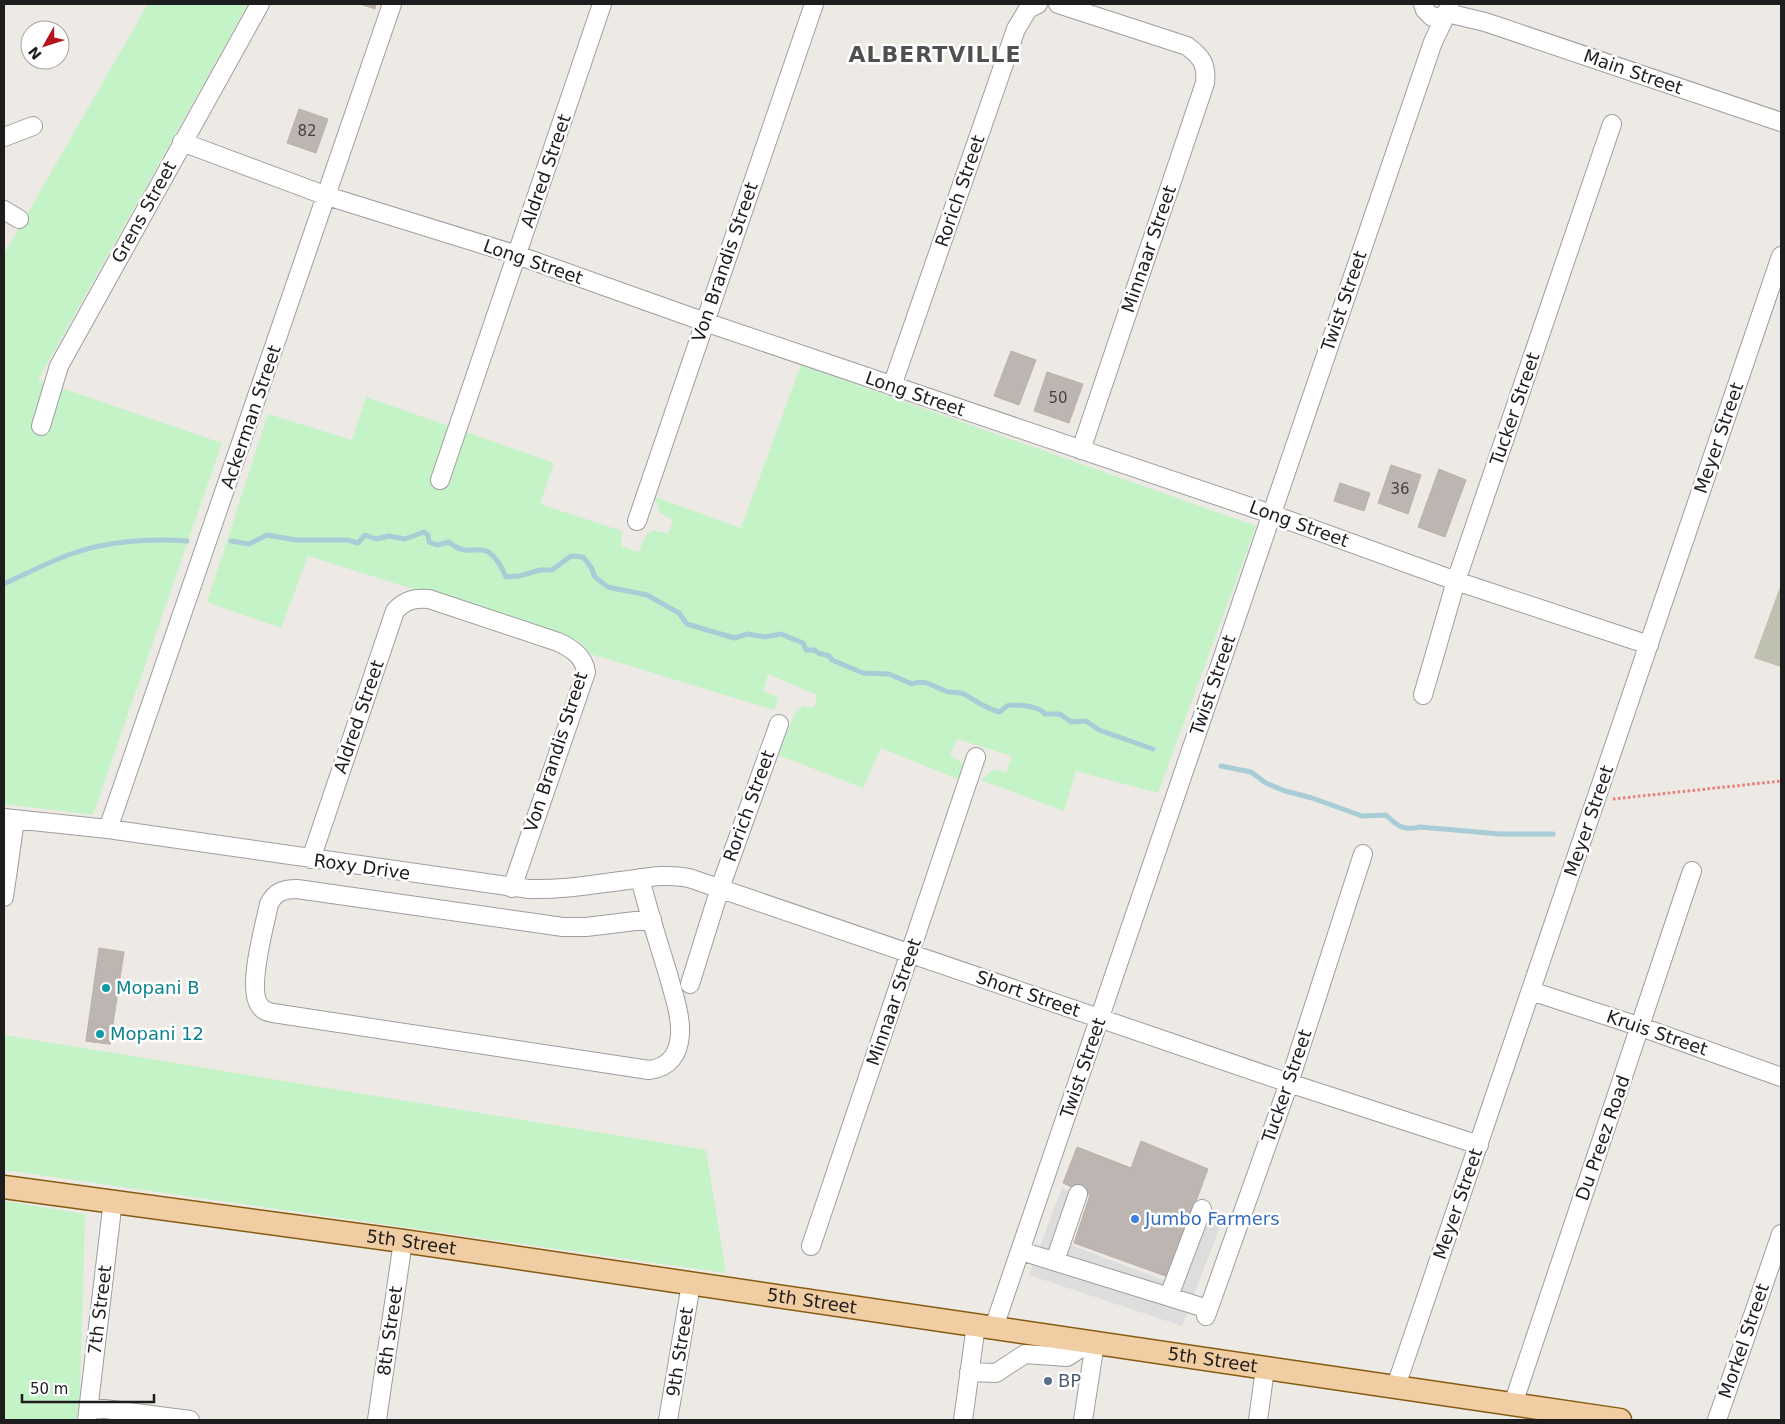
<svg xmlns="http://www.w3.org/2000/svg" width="1785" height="1424" font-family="'DejaVu Sans',sans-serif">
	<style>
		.construction { fill: #c0c0b0 }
		.park { fill: #c4f3c7 }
		.parking { fill: #ddd }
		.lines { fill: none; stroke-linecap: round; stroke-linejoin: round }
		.stream { stroke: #a8cdd6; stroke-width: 5 }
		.building { fill: #bdb5b1; stroke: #bdb0a8 }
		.minor-casing { stroke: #9e9e9e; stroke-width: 20 }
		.major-casing { stroke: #865b10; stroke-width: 25 }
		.path { stroke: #ea7f77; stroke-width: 3; stroke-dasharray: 2.5 2.5; stroke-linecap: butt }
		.minor { stroke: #fff; stroke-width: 18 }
		.major { stroke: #f1cda4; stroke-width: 22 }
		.culture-dot { fill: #0f9aa8; stroke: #fff; stroke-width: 2 }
		.shop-dot { fill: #3f7fe0; stroke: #fff; stroke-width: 2 }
		.service-dot { fill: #5c6f8a; stroke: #fff; stroke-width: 2 }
		.labels { text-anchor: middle; stroke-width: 5; stroke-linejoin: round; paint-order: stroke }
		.number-label { font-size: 15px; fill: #454342 }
		.street-label { font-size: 18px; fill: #1d1d1d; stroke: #fff }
		.culture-label { font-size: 18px; fill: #0d838f; stroke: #fff; text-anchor: start }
		.shop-label { font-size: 18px; fill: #366cbe; stroke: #fff; text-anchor: start }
		.service-label { font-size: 18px; fill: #4e5e75; stroke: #fff; text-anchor: start }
		.district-label { font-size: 22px; font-weight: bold; letter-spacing: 1px; fill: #505050; stroke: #fff }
	</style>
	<rect width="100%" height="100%" fill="#ede9e4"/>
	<!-- construction -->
	<path class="construction" d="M1781,584V667L1754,658Z"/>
	<!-- park -->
	<path class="park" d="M148,4H248L38,380L222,443L93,815L4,804V254Z
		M801,365L1256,526L1158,793L1076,771L1064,811L981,780L994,769L1006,773L1012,756L957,739L950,755L961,762L963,769L960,780L881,748L863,788L778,755L795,713L803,706L814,708L817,695L768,674L763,691L778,697L774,710L591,654L579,641L308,556L281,628L207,602L268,414L352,440L366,397L554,463L540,504L622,531L621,546L639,552C646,533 647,526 668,534L673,520L660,513L655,497L741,528Z
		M4,1035L706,1150L726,1273L4,1170Z
		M4,1201L85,1214L80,1393L76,1420H4Z"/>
	<!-- parking -->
	<path class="parking" d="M1062,1188L1085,1198L1068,1244L1168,1282L1197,1207L1224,1216L1182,1326L1029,1275Z"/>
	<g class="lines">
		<!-- stream -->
		<path class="stream" d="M231,541L249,544L267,535L296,540H348L358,543L365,535L376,539L389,536L405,539L424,532L428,535L429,542L437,545L449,542C474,564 485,529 506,577L519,576L540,570H552L571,556L583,557L591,567L595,577L608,587L647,595L679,613L687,624L734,638L748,634L765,637L781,634L803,643L806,650H815L818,653L829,656L832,660L863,673L889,674L912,684C926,678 935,688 949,692C954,693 960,692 964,694C977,701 984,708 1000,712C1003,709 1007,705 1010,705C1019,705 1038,706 1045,714H1060L1071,722L1086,721L1099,730L1153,749
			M4,584C26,574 48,562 71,554C107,541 150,538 187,541
			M1221,766L1251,772L1266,783L1285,791L1312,798L1362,816L1386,815C1397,826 1404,831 1420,827L1500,834H1553"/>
	</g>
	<!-- building -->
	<path class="building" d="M360,4H376L375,9Z
		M299,109L328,119L316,153L287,143Z
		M1011,351L1036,360L1019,405L994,396Z
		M1047,372L1083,384L1069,423L1034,411Z
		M1391,465L1421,475L1408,514L1378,503Z
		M1439,469L1466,480L1445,537L1418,527Z
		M1340,483L1370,493L1364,511L1334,501Z
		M99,948L124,952L110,1044L86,1041Z
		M89,1023L113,1028L110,1044L86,1041Z
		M1141,1141L1208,1169L1168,1277L1074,1243L1090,1195L1063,1183L1077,1147L1131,1168Z"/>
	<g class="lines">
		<!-- minor casing -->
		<g class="minor-casing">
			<path id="minor" d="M1058,4L1187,46C1202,57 1207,65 1205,83L1081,450
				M1423,4L1425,10L1432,17H1442L1450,8
				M1447,13L1485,22L1781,122
				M4,137L33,126
				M182,142L327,196L517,255L705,322L1271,514L1456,581L1649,645
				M4,210L19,219
				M892,386L1016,29L1028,9L1038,4
				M41,426L59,366L260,4
				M440,480L602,4
				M637,521L814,4
				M1423,695L1456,581L1612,124
				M4,818L108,829L529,889C560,890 590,885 621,881C645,878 665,873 689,878L1289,1083L1479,1145
				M108,829L392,4
				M311,859L395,611C405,600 414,598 429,599L558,642C571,648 584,656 586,672L512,888
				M640,878C648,910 658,942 668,974C673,993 681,1014 680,1034C679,1054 669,1068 649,1070L273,1013C268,1012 263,1011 260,1006C246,989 265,925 269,904C275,892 283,889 297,889L563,927H586L652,919
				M4,897L15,820
				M690,984L720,888L779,724
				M1531,991L1641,1027L1781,1077
				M811,1246L976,757
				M1021,1251L1208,1309
				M1055,1261L1078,1194
				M1169,1296L1202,1209
				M1206,1316L1289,1083L1363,854
				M994,1327L1433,42L1446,15
				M969,1372L996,1373L1025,1354L1067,1357L1078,1350L1084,1341
				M1396,1386L1781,256
				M1513,1404L1692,871
				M89,1407L190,1420
				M87,1420L113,1200
				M377,1420L403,1241
				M668,1420L691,1284
				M963,1420L976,1325
				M1083,1420L1095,1343
				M1258,1420L1265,1369
				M1717,1420L1781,1234"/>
		</g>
		<!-- major casing -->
		<g class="major-casing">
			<g id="major">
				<path id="s1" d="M4,1187L403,1241L1620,1420"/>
			</g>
		</g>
		<!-- path -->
		<path class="path" d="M1613,799L1781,781"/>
		<!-- minor -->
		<use href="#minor" class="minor"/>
		<!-- major -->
		<use href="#major" class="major"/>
	</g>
	<!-- markers -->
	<g class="culture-dot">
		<circle cx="106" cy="988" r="5"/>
		<circle cx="100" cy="1034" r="5"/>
	</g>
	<circle class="shop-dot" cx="1135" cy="1219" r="5"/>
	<circle class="service-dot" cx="1048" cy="1381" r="5"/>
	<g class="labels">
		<!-- number labels -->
		<g class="number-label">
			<text x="307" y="136">82</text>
			<text x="1058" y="403">50</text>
			<text x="1400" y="494">36</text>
		</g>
		<!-- street labels -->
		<g class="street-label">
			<text transform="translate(1633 72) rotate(19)" y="6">Main Street</text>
			<text transform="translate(546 171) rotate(-71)" y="6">Aldred Street</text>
			<text transform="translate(960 191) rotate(-71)" y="6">Rorich Street</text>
			<text transform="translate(144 212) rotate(-61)" y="6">Grens Street</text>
			<text transform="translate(1149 249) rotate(-71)" y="6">Minnaar Street</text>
			<text transform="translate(533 262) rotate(19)" y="6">Long Street</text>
			<text transform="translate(725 262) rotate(-71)" y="6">Von Brandis Street</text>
			<text transform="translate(1344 301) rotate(-71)" y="6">Twist Street</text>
			<text transform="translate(915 394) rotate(19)" y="6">Long Street</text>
			<text transform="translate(1515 409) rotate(-71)" y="6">Tucker Street</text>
			<text transform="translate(251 417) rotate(-71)" y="6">Ackerman Street</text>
			<text transform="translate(1719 438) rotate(-71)" y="6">Meyer Street</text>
			<text transform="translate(1299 524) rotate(20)" y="6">Long Street</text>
			<text transform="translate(1213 685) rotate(-71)" y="6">Twist Street</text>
			<text transform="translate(359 717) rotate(-71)" y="6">Aldred Street</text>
			<text transform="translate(556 752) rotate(-72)" y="6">Von Brandis Street</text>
			<text transform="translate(749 806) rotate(-70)" y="6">Rorich Street</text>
			<text transform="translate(1589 821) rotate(-71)" y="6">Meyer Street</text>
			<text transform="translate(362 867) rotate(8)" y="6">Roxy Drive</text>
			<text transform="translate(1028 994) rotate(19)" y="6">Short Street</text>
			<text transform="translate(894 1002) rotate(-71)" y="6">Minnaar Street</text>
			<text transform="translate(1657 1033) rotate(19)" y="6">Kruis Street</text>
			<text transform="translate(1083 1068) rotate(-71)" y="6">Twist Street</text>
			<text transform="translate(1287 1086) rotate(-71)" y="6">Tucker Street</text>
			<text transform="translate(1603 1138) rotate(-71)" y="6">Du Preez Road</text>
			<text transform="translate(1458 1204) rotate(-71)" y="6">Meyer Street</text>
			<text dy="6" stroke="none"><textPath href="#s1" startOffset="411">5th Street</textPath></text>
			<text dy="6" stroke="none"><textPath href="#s1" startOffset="816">5th Street</textPath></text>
			<text transform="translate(100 1310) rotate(-83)" y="6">7th Street</text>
			<text transform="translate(390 1331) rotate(-82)" y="6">8th Street</text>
			<text transform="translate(1744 1341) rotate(-71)" y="6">Morkel Street</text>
			<text transform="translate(680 1352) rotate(-81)" y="6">9th Street</text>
			<text dy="6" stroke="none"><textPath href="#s1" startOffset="1221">5th Street</textPath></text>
		</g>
		<!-- culture labels -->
		<g class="culture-label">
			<text x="116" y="994">Mopani B</text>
			<text x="110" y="1040">Mopani 12</text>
		</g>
		<!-- shop labels -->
		<g class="shop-label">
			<text x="1145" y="1225">Jumbo Farmers</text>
		</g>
		<!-- service labels -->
		<g class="service-label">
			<text x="1058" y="1387">BP</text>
		</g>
		<!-- district labels -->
		<g class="district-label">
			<text x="935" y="62">ALBERTVILLE</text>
		</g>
	</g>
	<!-- border -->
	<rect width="1785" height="1424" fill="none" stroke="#1d1d1d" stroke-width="10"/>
	<!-- north arrow -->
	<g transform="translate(45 45) rotate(231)"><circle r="24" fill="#ffffff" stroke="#a5a5a5"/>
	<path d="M0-4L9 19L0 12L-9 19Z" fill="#b4151a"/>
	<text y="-8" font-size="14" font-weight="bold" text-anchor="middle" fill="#1d1d1d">N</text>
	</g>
	<!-- scale -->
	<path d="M22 1394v8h132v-8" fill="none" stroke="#1d1d1d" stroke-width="2.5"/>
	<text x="30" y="1394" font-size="15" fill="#1d1d1d" stroke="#ffffff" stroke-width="4" paint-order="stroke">50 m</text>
</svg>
